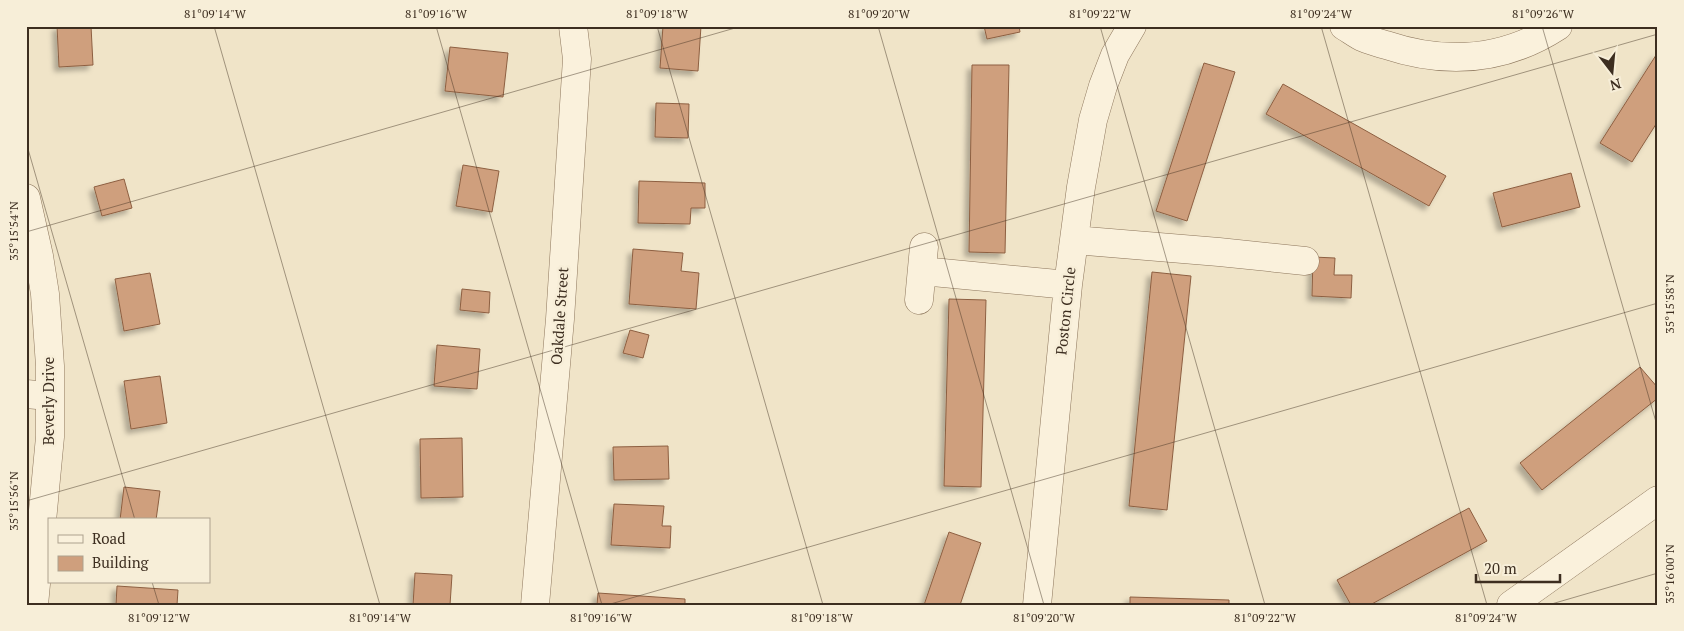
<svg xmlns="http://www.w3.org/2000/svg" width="1684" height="631" font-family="'PT Serif',serif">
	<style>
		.building { fill: #cf9f7d; stroke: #8d5f41; filter: url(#shadow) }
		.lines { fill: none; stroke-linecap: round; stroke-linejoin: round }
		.minor-casing { stroke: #8d765c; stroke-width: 29 }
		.minor { stroke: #faf1dc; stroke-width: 28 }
		.ticks { fill: none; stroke: #3d2e20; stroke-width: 1; stroke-opacity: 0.45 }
		.labels { text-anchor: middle; stroke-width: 5; stroke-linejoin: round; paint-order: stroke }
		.street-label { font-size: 15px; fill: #3d2e20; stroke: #f7eed8 }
		.neatline { fill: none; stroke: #3d2e20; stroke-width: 2 }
		.ticks-label { font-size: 12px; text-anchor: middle; fill: #3d2e20 }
	</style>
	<defs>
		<filter id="shadow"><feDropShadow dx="-4.5" dy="4.5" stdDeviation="2.5" flood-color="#0004"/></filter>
	</defs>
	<rect width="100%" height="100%" fill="#f0e4c8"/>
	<!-- building -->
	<path class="building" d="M57,26H91L93,65L59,67Z
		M663,26H701L698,71L660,68Z
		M984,26H1019L1020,32L987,39Z
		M450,47L508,53L503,97L445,91Z
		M1658,52V121L1632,162L1600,143Z
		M1204,63L1235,72L1187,221L1156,211Z
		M972,65H1009L1005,253L969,252Z
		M1283,84L1446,176L1429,206L1266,114Z
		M656,103L689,104L688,138L655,137Z
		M463,165L499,171L492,212L456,206Z
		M1571,173L1580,207L1502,227L1493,193Z
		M124,179L132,208L102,216L94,187Z
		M639,181L705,183V208H691L690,224L638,223Z
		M633,249L683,253L681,271L699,273L696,309L629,304Z
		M1313,257L1335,258L1334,275H1352L1351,298L1312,296Z
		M1152,272L1191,276L1167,510L1129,506Z
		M150,273L160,324L124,331L115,279Z
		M462,289L490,292L489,313L460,310Z
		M949,299L986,300L981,487L944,486Z
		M630,330L649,335L643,358L623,353Z
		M437,345L480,349L477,389L434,386Z
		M1640,367L1658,388V398L1542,490L1520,463Z
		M160,376L167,423L131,429L124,381Z
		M462,438L463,497L421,498L420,439Z
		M668,446L669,479L614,480L613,447Z
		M124,487L160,491L156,520H120Z
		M614,504L664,506L662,526H671L670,548L611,545Z
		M1469,508L1487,541L1370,605H1351L1337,580Z
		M949,532L981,543L960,605H924Z
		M415,573L452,575L450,605H413Z
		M117,586L178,590L177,605H116Z
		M598,593L685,599V605H597Z
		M1130,597L1229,600V605H1130Z"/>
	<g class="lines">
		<!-- minor casing -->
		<g class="minor-casing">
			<path id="minor" d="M1344,26C1351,30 1357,35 1364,38C1371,41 1379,43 1386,45C1446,65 1504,61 1558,26
				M26,198L39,256L45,294L50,366V437L34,605
				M1074,240L1219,252L1305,261
				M922,271L1068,285
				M919,300L924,247
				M26,394L49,396
				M535,605L560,319L577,59L573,26
				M1037,605L1068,285L1081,187L1093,120L1103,86L1115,55L1132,26
				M1511,605L1658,500"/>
		</g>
		<!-- minor -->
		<use href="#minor" class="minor"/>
	</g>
	<!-- ticks -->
	<path class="ticks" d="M214,26L380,605M436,26L602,605M657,26L823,605M878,26L1044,605M1100,26L1265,605M1321,26L1487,605M1542,26L1658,429M26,142L135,520M26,232L742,26M26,501L1658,34M152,582L159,605M607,605L1658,303M1548,605L1658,573"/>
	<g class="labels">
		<!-- street labels -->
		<g class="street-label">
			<text transform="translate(1066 311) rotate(-84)" y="5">Poston Circle</text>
			<text transform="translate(560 316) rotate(-86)" y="5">Oakdale Street</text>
			<text transform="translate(49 401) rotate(-90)" y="5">Beverly Drive</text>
		</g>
	</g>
	<!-- border -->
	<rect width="1684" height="631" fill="none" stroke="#f7eed8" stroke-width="55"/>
	<!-- legend -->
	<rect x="48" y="518" width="162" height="65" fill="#f7eed8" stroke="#ada18e"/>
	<rect x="58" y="535" width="25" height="8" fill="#faf1dc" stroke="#ada18e"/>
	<text x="92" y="544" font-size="15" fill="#3d2e20">Road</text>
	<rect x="58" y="556" width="25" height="15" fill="#cf9f7d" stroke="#ada18e"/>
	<text x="92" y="568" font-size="15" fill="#3d2e20">Building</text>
	<!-- north arrow -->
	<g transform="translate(1612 72) rotate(164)" stroke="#f7eed8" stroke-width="4" paint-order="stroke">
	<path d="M0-4L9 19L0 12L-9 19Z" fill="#3d2e20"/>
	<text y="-8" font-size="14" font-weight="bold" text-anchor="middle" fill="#3d2e20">N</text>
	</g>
	<!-- scale -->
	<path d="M1476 574v8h84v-8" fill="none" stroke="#3d2e20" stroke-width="2.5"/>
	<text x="1484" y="574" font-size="15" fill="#3d2e20" stroke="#f7eed8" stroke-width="4" paint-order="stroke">20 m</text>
	<rect x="28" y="28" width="1628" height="576" class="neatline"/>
	<g class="ticks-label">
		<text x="215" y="18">81°09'14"W</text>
		<text x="436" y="18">81°09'16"W</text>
		<text x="657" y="18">81°09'18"W</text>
		<text x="879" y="18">81°09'20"W</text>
		<text x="1100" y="18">81°09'22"W</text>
		<text x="1321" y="18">81°09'24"W</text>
		<text x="1543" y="18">81°09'26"W</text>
		<text transform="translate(14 231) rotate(-90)" y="4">35°15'54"N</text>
		<text transform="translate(1670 304) rotate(-90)" y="4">35°15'58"N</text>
		<text transform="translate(14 501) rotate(-90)" y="4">35°15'56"N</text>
		<text transform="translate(1670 574) rotate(-90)" y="4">35°16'00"N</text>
		<text x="159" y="622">81°09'12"W</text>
		<text x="380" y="622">81°09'14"W</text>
		<text x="601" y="622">81°09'16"W</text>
		<text x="822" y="622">81°09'18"W</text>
		<text x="1044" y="622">81°09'20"W</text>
		<text x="1265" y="622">81°09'22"W</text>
		<text x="1486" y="622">81°09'24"W</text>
	</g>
</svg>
